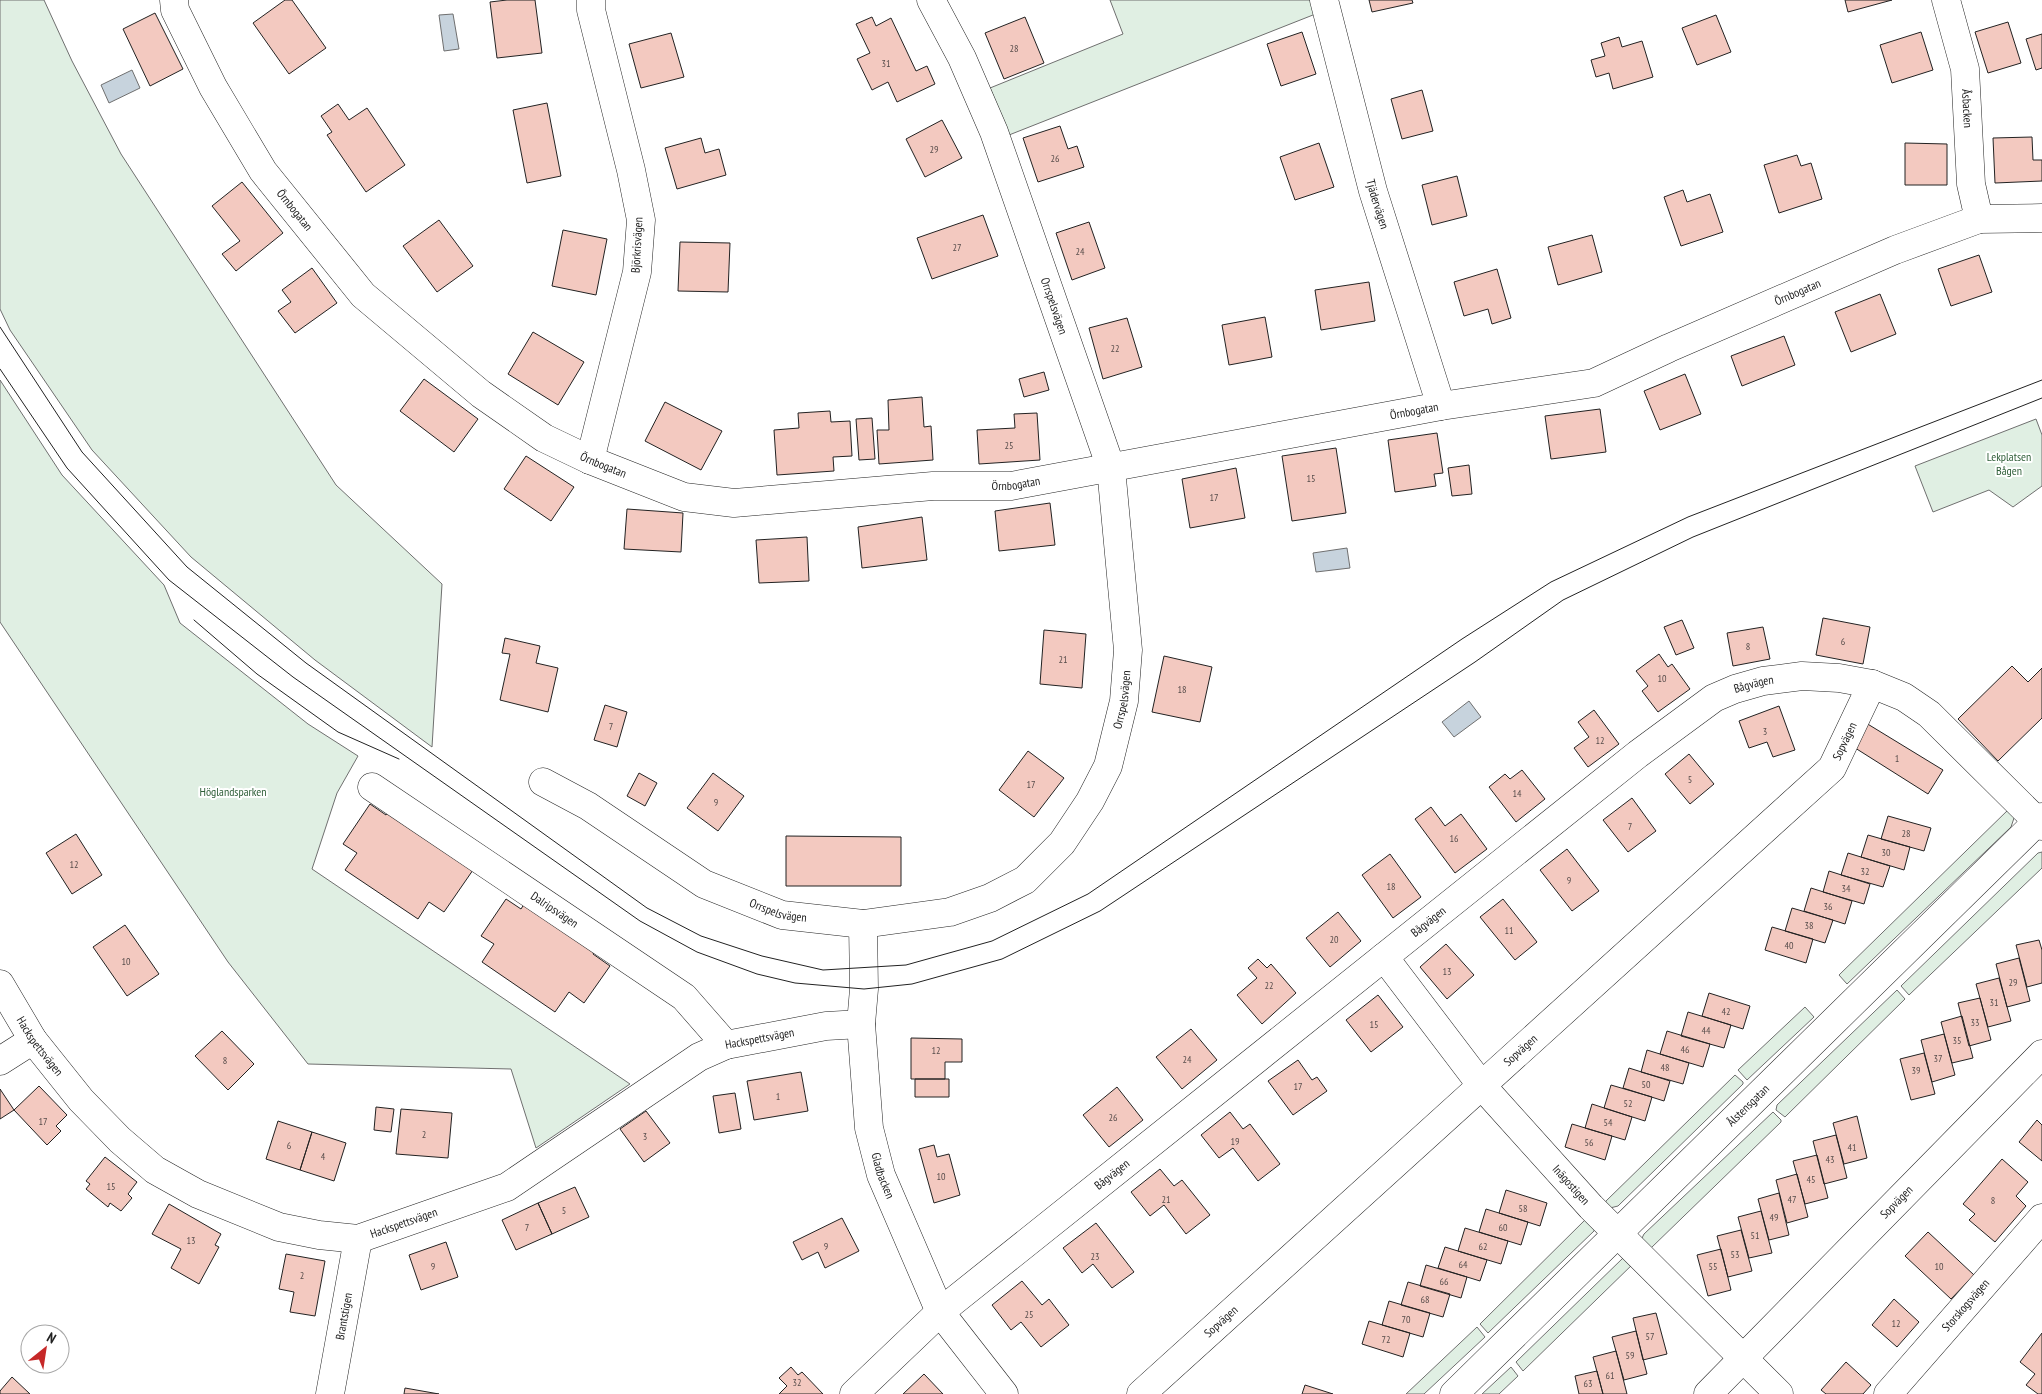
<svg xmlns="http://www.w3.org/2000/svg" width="2042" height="1394" font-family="'PT Sans Narrow',sans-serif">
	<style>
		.green { fill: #e0efe3; stroke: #6f6f6f }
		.water { fill: #c7d3dd; stroke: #6f6f6f }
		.building { fill: #f3c9c0; stroke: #222 }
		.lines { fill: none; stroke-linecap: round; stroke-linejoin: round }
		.minor-casing { stroke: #222; stroke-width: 29 }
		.minor { stroke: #fff; stroke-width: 28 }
		.tram { stroke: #222; stroke-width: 1 }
		.labels { text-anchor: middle; stroke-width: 4; stroke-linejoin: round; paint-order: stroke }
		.number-label { font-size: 10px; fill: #564c4a }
		.street-label { font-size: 12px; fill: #222; stroke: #fff }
		.park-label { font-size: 12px; fill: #2f5e38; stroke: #fff }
	</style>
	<rect width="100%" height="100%" fill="#fff"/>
	<!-- green -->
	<path class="green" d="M0,0H44L72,61L121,154L336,485L442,584L432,747L315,660L191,557L92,450L10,330L0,309Z
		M1110,0H1313L1318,13L1009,135L990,88L1123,34Z
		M0,380L62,475L164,585L180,623L308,724L358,756L337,793L312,869L630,1084L536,1148L511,1069L308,1064L228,962L0,622Z
		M2036,419L2042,435V486L2013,507L1989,490L1933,512L1915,466Z
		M2010,808L2014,818L2011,827L1847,984L1839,975Z
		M2042,852V868L1909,995L1901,986L2038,853Z
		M1897,990L1905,999L1785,1117L1776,1110L1777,1105Z
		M1805,1007L1814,1017L1747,1080L1738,1070Z
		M1735,1075L1743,1082V1084L1618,1206L1610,1208L1605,1204L1606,1201Z
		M1773,1112L1781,1120V1122L1651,1248L1643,1243L1642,1238L1644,1234Z
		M1589,1216L1596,1224L1594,1231L1488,1333L1480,1324Z
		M1623,1258L1636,1261L1523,1371L1516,1362Z
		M1477,1327L1485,1337L1424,1394H1406Z
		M1511,1367L1518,1376L1499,1394H1482Z"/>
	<!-- water -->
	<path class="water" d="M453,14L459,49L444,51L439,15Z
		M132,70L140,88L109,103L101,85Z
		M1347,548L1350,568L1316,572L1313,553Z
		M1469,701L1481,717L1454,737L1442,722Z"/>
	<!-- building -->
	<path class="building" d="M285,0H292L326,48L289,74L253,23Z
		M507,0H535L542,53L497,58L490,2Z
		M1369,0H1412L1413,3L1372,12Z
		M1845,0H1892L1848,12Z
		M155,13L183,69L150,86L123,29Z
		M1716,15L1731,52L1697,65L1682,28Z
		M872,17L876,26L891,18L916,71L927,66L935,84L897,102L888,82L872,90L857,59L870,53L856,24Z
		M1025,17L1044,63L1004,79L985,33Z
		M2008,22L2021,63L1988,73L1975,32Z
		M1302,32L1316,74L1281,86L1267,44Z
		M1921,32L1933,70L1892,83L1880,45Z
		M671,33L684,77L641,88L629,44Z
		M2042,34V68L2036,70L2026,39Z
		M1619,37L1622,47L1642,41L1653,77L1613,89L1609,73L1596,77L1591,60L1605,56L1601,43Z
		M1422,90L1433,131L1402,139L1391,99Z
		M547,103L561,176L527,183L513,110Z
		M338,104L349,120L367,108L405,165L366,192L327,135L332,132L321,116Z
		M942,120L962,158L925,177L906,139Z
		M1060,126L1068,149L1077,146L1084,167L1038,182L1023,138Z
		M2032,137L2033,160H2042V181L1995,183L1993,138Z
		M701,138L705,153L719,149L726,175L677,189L665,148Z
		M1319,143L1334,187L1295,200L1280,157Z
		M1905,143L1947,144V185H1905Z
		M1797,155L1801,166L1811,163L1822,199L1779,213L1764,165Z
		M1457,176L1467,216L1432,225L1422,185Z
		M242,182L283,233L236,271L222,254L240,241L212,206Z
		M1683,190L1687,202L1710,194L1723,232L1681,246L1664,197Z
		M983,215L998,256L932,279L917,238Z
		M439,220L473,266L437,292L403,246Z
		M1089,222L1105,268L1072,280L1056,233Z
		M563,230L607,239L596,295L552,286Z
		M1592,235L1602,272L1558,285L1548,247Z
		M680,242L730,243L728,292L678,291Z
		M1979,255L1992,292L1951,306L1938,269Z
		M312,268L337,303L295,333L278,311L291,302L282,290Z
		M1497,269L1511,318L1492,324L1488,309L1464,316L1454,282Z
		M1369,282L1375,321L1321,330L1315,290Z
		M1880,294L1896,334L1851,352L1835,312Z
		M1265,317L1272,357L1229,365L1222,325Z
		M1127,318L1142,367L1103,379L1089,328Z
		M533,332L584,362L558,405L508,374Z
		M1784,336L1795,365L1742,386L1731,356Z
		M1044,372L1049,390L1024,397L1019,379Z
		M1685,374L1701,414L1660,430L1644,391Z
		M424,379L478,419L454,452L400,411Z
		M922,397L924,427L931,426L933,460L879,464L877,430H889L888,400Z
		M665,402L722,431L701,470L645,441Z
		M1600,409L1606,452L1551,459L1545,416Z
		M830,411L831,422L850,421L852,456L833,457L834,471L777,475L774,430L799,428L798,413Z
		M1037,413L1040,460L979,464L977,430L1015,428L1014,414Z
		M872,418L875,459L859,460L856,419Z
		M1437,433L1443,473L1434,474L1436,486L1395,492L1388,440Z
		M1336,448L1346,513L1292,521L1282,456Z
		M526,456L574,487L551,521L504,489Z
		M1469,465L1472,494L1452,496L1448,468Z
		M1236,468L1245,518L1190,528L1182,479Z
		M1050,503L1055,545L999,551L995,511Z
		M627,509L683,513L681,552L624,549Z
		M922,517L927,560L862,568L858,527Z
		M807,537L809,581L759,583L756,540Z
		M1823,618L1870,627L1863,664L1816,655Z
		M1682,620L1694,648L1676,655L1664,627Z
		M1763,627L1770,659L1733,666L1727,633Z
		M1044,630L1086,634L1082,688L1040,684Z
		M505,638L540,646L536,663L558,668L548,712L500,700L510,654L502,653Z
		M1659,654L1668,667L1672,664L1690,689L1658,712L1642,691L1648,686L1636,671Z
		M1164,656L1212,667L1200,722L1152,712Z
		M2012,666L2028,682L2042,668V718L1998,761L1958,719Z
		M605,705L627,712L617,747L594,740Z
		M1779,706L1795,750L1773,757L1767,742L1749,748L1739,721Z
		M1594,710L1619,744L1588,767L1574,748L1589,737L1578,722Z
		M1866,723L1943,770L1928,794L1852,746Z
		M1028,751L1064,778L1034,817L999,790Z
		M1689,754L1714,784L1690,804L1665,774Z
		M1522,770L1545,799L1516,822L1489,787L1505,774L1510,779Z
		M639,773L657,783L645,806L627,796Z
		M713,773L744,796L718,831L687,808Z
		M1632,798L1656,831L1628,852L1603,820Z
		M370,804L386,815L390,808L473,870L444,912L429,902L418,919L345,870L357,853L343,844Z
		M1431,807L1445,826L1461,814L1487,849L1455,873L1415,819Z
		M1888,816L1931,828L1924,851L1881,839Z
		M76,834L102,875L72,894L46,853Z
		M1868,835L1910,847L1904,870L1861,857Z
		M786,836L901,837V886H786Z
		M1567,849L1599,891L1572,911L1540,870Z
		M1848,853L1890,866L1883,887L1841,875Z
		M1390,854L1421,897L1393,918L1362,875Z
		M1829,871L1870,884L1864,904L1823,892Z
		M1811,888L1852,901L1845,924L1804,911Z
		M506,899L521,909L526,901L596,949L593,954L610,966L584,1003L569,992L555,1012L482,962L494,944L481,936Z
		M1503,899L1537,942L1515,960L1480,917Z
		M1792,908L1833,920L1825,943L1785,931Z
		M1338,912L1361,941L1330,967L1306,938Z
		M125,925L159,974L127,996L93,947Z
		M1772,927L1813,939L1806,963L1765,950Z
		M2039,940L2042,950V983L2027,987L2016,945Z
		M1446,944L1474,975L1447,999L1420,967Z
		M2019,958L2030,1001L2007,1007L1996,964Z
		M1258,959L1267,968L1271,964L1296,993L1262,1024L1237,995L1257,978L1248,968Z
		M1999,978L2011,1021L1988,1027L1976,984Z
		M1709,993L1750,1006L1743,1029L1702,1016Z
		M1378,995L1403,1027L1371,1052L1346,1020Z
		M1980,998L1991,1040L1969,1046L1958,1003Z
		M1688,1012L1731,1025L1724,1048L1681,1036Z
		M1962,1016L1973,1058L1952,1063L1941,1022Z
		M1191,1029L1217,1060L1182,1089L1156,1057Z
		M222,1031L254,1064L228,1090L195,1056Z
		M1667,1031L1710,1044L1703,1067L1660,1054Z
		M1944,1034L1955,1075L1932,1082L1921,1040Z
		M911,1038L962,1039V1062H945V1079H911Z
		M1647,1050L1689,1063L1683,1084L1641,1072Z
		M1924,1053L1935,1094L1911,1100L1900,1059Z
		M1298,1060L1312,1080L1317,1077L1327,1091L1293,1115L1268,1081Z
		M1629,1068L1670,1081L1664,1101L1623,1088Z
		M801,1072L808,1111L754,1120L747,1081Z
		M915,1079H949V1097H915Z
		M1611,1085L1652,1097L1645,1121L1604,1108Z
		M39,1086L67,1115L56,1126L61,1131L47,1145L14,1110Z
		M1117,1087L1143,1120L1109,1147L1083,1115Z
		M0,1089L14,1110L0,1119Z
		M735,1093L741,1129L719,1133L713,1096Z
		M1592,1104L1632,1117L1625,1140L1585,1128Z
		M376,1107L394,1109L391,1132L374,1130Z
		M401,1109L452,1113L448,1158L396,1154Z
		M646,1111L670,1143L644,1162L620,1129Z
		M1230,1112L1243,1129L1250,1124L1280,1164L1258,1181L1233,1148L1219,1158L1201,1135Z
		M1857,1116L1867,1158L1844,1164L1833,1123Z
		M2037,1120L2042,1125V1161L2019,1142Z
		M278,1121L312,1132L300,1170L266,1159Z
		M1572,1124L1612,1136L1605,1160L1565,1147Z
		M312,1132L346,1143L334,1181L300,1170Z
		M1836,1135L1847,1178L1824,1184L1813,1141Z
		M934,1145L937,1157L949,1154L960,1195L934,1203L919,1149Z
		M1817,1155L1828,1198L1805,1204L1793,1161Z
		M105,1157L137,1182L128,1194L132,1198L121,1211L110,1203L108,1207L86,1189L90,1184L86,1181Z
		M2002,1159L2028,1182L2016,1196L2026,1206L1995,1242L1969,1220L1975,1214L1963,1204Z
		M1160,1169L1174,1186L1182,1180L1210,1215L1186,1234L1164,1205L1150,1216L1131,1192Z
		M1797,1174L1808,1217L1787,1223L1776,1180Z
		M575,1187L589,1217L552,1234L538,1203Z
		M1506,1190L1547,1203L1540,1226L1499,1213Z
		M1779,1193L1789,1235L1769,1240L1758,1199Z
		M538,1203L552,1234L516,1250L502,1220Z
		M169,1204L221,1234L215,1245L219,1247L199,1284L171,1268L181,1249L152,1234Z
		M1486,1209L1528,1222L1521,1245L1479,1232Z
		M1761,1211L1772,1253L1749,1258L1738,1217Z
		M842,1218L859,1251L825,1268L818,1252L802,1260L793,1242Z
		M1096,1223L1134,1272L1112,1288L1093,1264L1082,1273L1063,1248Z
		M1465,1228L1508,1241L1501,1264L1458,1251Z
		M1741,1230L1752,1271L1728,1277L1717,1236Z
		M1928,1232L1974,1275L1951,1299L1905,1256Z
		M446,1242L458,1277L421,1290L409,1255Z
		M1445,1247L1487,1260L1480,1281L1438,1268Z
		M1721,1249L1731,1290L1708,1296L1697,1255Z
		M286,1254L325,1261L315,1316L290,1312L294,1292L279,1289Z
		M1426,1265L1467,1277L1461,1298L1420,1286Z
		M1022,1281L1042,1305L1049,1299L1069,1325L1041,1347L1021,1322L1011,1330L992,1305Z
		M1408,1282L1450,1294L1443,1317L1401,1305Z
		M1894,1299L1919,1322L1897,1347L1872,1325Z
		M1389,1301L1430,1313L1423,1337L1382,1325Z
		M1656,1313L1667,1354L1643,1360L1633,1318Z
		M1369,1321L1410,1333L1403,1357L1362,1344Z
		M1636,1331L1647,1374L1624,1380L1612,1337Z
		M2042,1333V1394H2038L2026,1385L2035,1374L2020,1362Z
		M1616,1351L1627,1394H1603L1593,1357Z
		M1846,1362L1871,1385L1863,1394H1826L1821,1390Z
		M791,1367L798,1375L802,1372L823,1394H779L787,1386L779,1378Z
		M1597,1371L1603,1394H1579L1575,1376Z
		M924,1374L943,1394H903Z
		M12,1377L30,1394H0V1391Z
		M1305,1385L1333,1394H1302Z
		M405,1388L439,1394H404Z"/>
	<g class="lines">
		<!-- minor casing -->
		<g class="minor-casing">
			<g id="minor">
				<path id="s1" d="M174,0L175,10L213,87L263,171L363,295L481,394L544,438L590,460L684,497L734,503L933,486H1011L1441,406L1594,383L1669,348L1895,250L1979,219L2042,218"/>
				<path id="s2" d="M1324,0L1373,191L1441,406"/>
				<path id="s3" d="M1946,0L1965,69L1971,184L1979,219"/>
				<path d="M590,460L637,272L641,220L631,170L591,10V0"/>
				<path id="s4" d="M543,782L588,806L704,884L782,915L863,924L950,912L990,898L1025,880L1062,843L1090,801L1108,766L1124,701L1128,650L1111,468L994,132L962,58L931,0"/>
				<path id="s5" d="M372,787L684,997L726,1045"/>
				<path id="s6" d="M863,924L864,989L861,1024L869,1128L881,1175L940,1312L1004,1394"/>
				<path id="s7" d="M1384,957L1482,1086L1591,1207L1779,1394"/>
				<path id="s8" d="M0,984L33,1040L81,1100L120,1140L155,1170L198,1194L279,1227L319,1235L358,1239L507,1187L699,1057L726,1045L826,1026L861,1024"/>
				<path d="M0,1061L33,1040"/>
				<path id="s9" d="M330,1394L358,1239"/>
				<path id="s10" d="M854,1394L940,1312L1638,754L1714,698L1735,689L1763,681L1802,676L1839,678L1872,684L1904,697L1929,714L2042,826"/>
				<path id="s11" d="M1141,1394L1832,768L1872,684"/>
				<path id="s12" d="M1454,1394L2042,817"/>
				<path id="s13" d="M1708,1394L2042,1054"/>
				<path id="s14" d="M1888,1394L2042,1218"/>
			</g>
		</g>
		<!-- minor -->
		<use href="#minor" class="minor"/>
		<!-- tram -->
		<path class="tram" d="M0,327L82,452L187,567L306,663L647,908L701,936L762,956L823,970L906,965L992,941L1088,894L1462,639L1551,582L1688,517L2042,380
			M0,369L67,468L169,580L293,677L640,921L697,952L757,974L795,983L864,989L912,984L1002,959L1100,911L1475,662L1563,600L1693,537L2042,398
			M194,620L257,674L338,732L399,759"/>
	</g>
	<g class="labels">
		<!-- number labels -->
		<g class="number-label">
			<text x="1014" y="52">28</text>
			<text x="886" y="67">31</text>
			<text x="934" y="153">29</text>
			<text x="1055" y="162">26</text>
			<text x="957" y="251">27</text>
			<text x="1080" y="255">24</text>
			<text x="1115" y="352">22</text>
			<text x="1009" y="449">25</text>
			<text x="1311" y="482">15</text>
			<text x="1214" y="501">17</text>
			<text x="1843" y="645">6</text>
			<text x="1748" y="650">8</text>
			<text x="1063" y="663">21</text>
			<text x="1662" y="682">10</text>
			<text x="1182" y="693">18</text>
			<text x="611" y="730">7</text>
			<text x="1765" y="735">3</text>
			<text x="1600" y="744">12</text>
			<text x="1897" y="762">1</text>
			<text x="1690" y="783">5</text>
			<text x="1031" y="788">17</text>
			<text x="1517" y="797">14</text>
			<text x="716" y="806">9</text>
			<text x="1630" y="830">7</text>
			<text x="1906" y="837">28</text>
			<text x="1454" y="842">16</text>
			<text x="1886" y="856">30</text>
			<text x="74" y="868">12</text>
			<text x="1865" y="875">32</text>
			<text x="1569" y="884">9</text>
			<text x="1391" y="890">18</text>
			<text x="1846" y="892">34</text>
			<text x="1828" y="910">36</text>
			<text x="1809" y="929">38</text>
			<text x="1509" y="934">11</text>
			<text x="1334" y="943">20</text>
			<text x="1789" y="949">40</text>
			<text x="126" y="965">10</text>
			<text x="1447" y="975">13</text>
			<text x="2013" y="986">29</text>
			<text x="1269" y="989">22</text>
			<text x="1994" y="1006">31</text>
			<text x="1726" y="1015">42</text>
			<text x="1975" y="1026">33</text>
			<text x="1374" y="1028">15</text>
			<text x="1706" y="1034">44</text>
			<text x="1957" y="1044">35</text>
			<text x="1685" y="1053">46</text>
			<text x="936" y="1054">12</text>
			<text x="1938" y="1062">37</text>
			<text x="1187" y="1063">24</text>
			<text x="225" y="1064">8</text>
			<text x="1665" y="1071">48</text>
			<text x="1916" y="1074">39</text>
			<text x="1646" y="1088">50</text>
			<text x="1298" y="1090">17</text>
			<text x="778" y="1100">1</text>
			<text x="1628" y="1107">52</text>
			<text x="1113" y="1121">26</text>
			<text x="43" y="1125">17</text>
			<text x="1608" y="1126">54</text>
			<text x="424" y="1138">2</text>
			<text x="645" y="1140">3</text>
			<text x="1235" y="1145">19</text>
			<text x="1589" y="1146">56</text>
			<text x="289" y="1149">6</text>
			<text x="1852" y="1151">41</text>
			<text x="323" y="1160">4</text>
			<text x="1830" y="1163">43</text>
			<text x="941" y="1180">10</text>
			<text x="1811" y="1183">45</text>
			<text x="111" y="1190">15</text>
			<text x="1166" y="1203">21</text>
			<text x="1792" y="1203">47</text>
			<text x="1993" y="1204">8</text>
			<text x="1523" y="1212">58</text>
			<text x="564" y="1214">5</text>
			<text x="1774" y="1221">49</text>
			<text x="527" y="1231">7</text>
			<text x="1503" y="1231">60</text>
			<text x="1755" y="1239">51</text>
			<text x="191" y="1244">13</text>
			<text x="826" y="1250">9</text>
			<text x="1483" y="1250">62</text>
			<text x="1735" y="1258">53</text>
			<text x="1095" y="1260">23</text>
			<text x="1463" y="1268">64</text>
			<text x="433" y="1270">9</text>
			<text x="1713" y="1270">55</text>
			<text x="1939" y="1270">10</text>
			<text x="302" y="1279">2</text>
			<text x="1444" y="1285">66</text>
			<text x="1425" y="1303">68</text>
			<text x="1029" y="1318">25</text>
			<text x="1406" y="1323">70</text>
			<text x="1896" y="1327">12</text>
			<text x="1650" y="1340">57</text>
			<text x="1386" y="1343">72</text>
			<text x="1630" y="1359">59</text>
			<text x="1610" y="1379">61</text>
			<text x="797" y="1386">32</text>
			<text x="1588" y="1387">63</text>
		</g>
		<!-- street labels -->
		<g class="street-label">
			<text dy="4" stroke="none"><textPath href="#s3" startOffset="111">Åsbacken</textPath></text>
			<text dy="4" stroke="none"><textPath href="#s2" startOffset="211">Tjädervägen</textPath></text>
			<text dy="4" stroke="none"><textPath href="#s1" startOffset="244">Örnbogatan</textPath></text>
			<text transform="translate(637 245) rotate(-87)" y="4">Björkrisvägen</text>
			<text dy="4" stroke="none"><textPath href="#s1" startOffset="1879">Örnbogatan</textPath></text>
			<text transform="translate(1054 306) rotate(71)" y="4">Orrspelsvägen</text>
			<text dy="4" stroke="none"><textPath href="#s1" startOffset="1474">Örnbogatan</textPath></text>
			<text dy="4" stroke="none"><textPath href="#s1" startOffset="649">Örnbogatan</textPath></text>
			<text dy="4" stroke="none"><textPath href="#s1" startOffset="1069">Örnbogatan</textPath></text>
			<text dy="4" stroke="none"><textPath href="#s10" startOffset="1149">Bågvägen</textPath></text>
			<text dy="4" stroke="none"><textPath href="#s4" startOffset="736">Orrspelsvägen</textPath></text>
			<text dy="4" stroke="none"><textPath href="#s11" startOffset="962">Sopvägen</textPath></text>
			<text dy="4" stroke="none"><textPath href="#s5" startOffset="220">Dalripsvägen</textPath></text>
			<text dy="4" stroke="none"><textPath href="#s4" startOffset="270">Orrspelsvägen</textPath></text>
			<text dy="4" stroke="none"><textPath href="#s10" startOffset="744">Bågvägen</textPath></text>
			<text dy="4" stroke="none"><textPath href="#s8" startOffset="914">Hackspettsvägen</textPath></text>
			<text dy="4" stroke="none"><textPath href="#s8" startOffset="74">Hackspettsvägen</textPath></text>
			<text dy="4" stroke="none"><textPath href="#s11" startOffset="512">Sopvägen</textPath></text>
			<text dy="4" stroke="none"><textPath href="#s12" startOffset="412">Ålstensgatan</textPath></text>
			<text dy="4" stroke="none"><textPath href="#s6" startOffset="254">Gladbacken</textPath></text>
			<text dy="4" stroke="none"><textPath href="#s10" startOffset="339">Bågvägen</textPath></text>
			<text dy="4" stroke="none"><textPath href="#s7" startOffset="295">Inägostigen</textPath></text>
			<text dy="4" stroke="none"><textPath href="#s13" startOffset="269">Sopvägen</textPath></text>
			<text dy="4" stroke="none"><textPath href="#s8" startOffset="509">Hackspettsvägen</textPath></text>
			<text dy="4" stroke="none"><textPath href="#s14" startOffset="118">Storskogsvägen</textPath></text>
			<text dy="4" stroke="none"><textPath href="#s9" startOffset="79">Brantstigen</textPath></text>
			<text dy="4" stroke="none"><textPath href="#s11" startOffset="108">Sopvägen</textPath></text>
		</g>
		<!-- park labels -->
		<g class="park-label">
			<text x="2009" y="461">Lekplatsen<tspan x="2009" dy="14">Bågen</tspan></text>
			<text x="233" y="796">Höglandsparken</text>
		</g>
	</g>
	<!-- north arrow -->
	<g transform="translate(45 1349) rotate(30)"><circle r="24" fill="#ffffff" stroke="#a7a7a7"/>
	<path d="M0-4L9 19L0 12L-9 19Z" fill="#c62828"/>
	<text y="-8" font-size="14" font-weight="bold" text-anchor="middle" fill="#222222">N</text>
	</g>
</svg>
